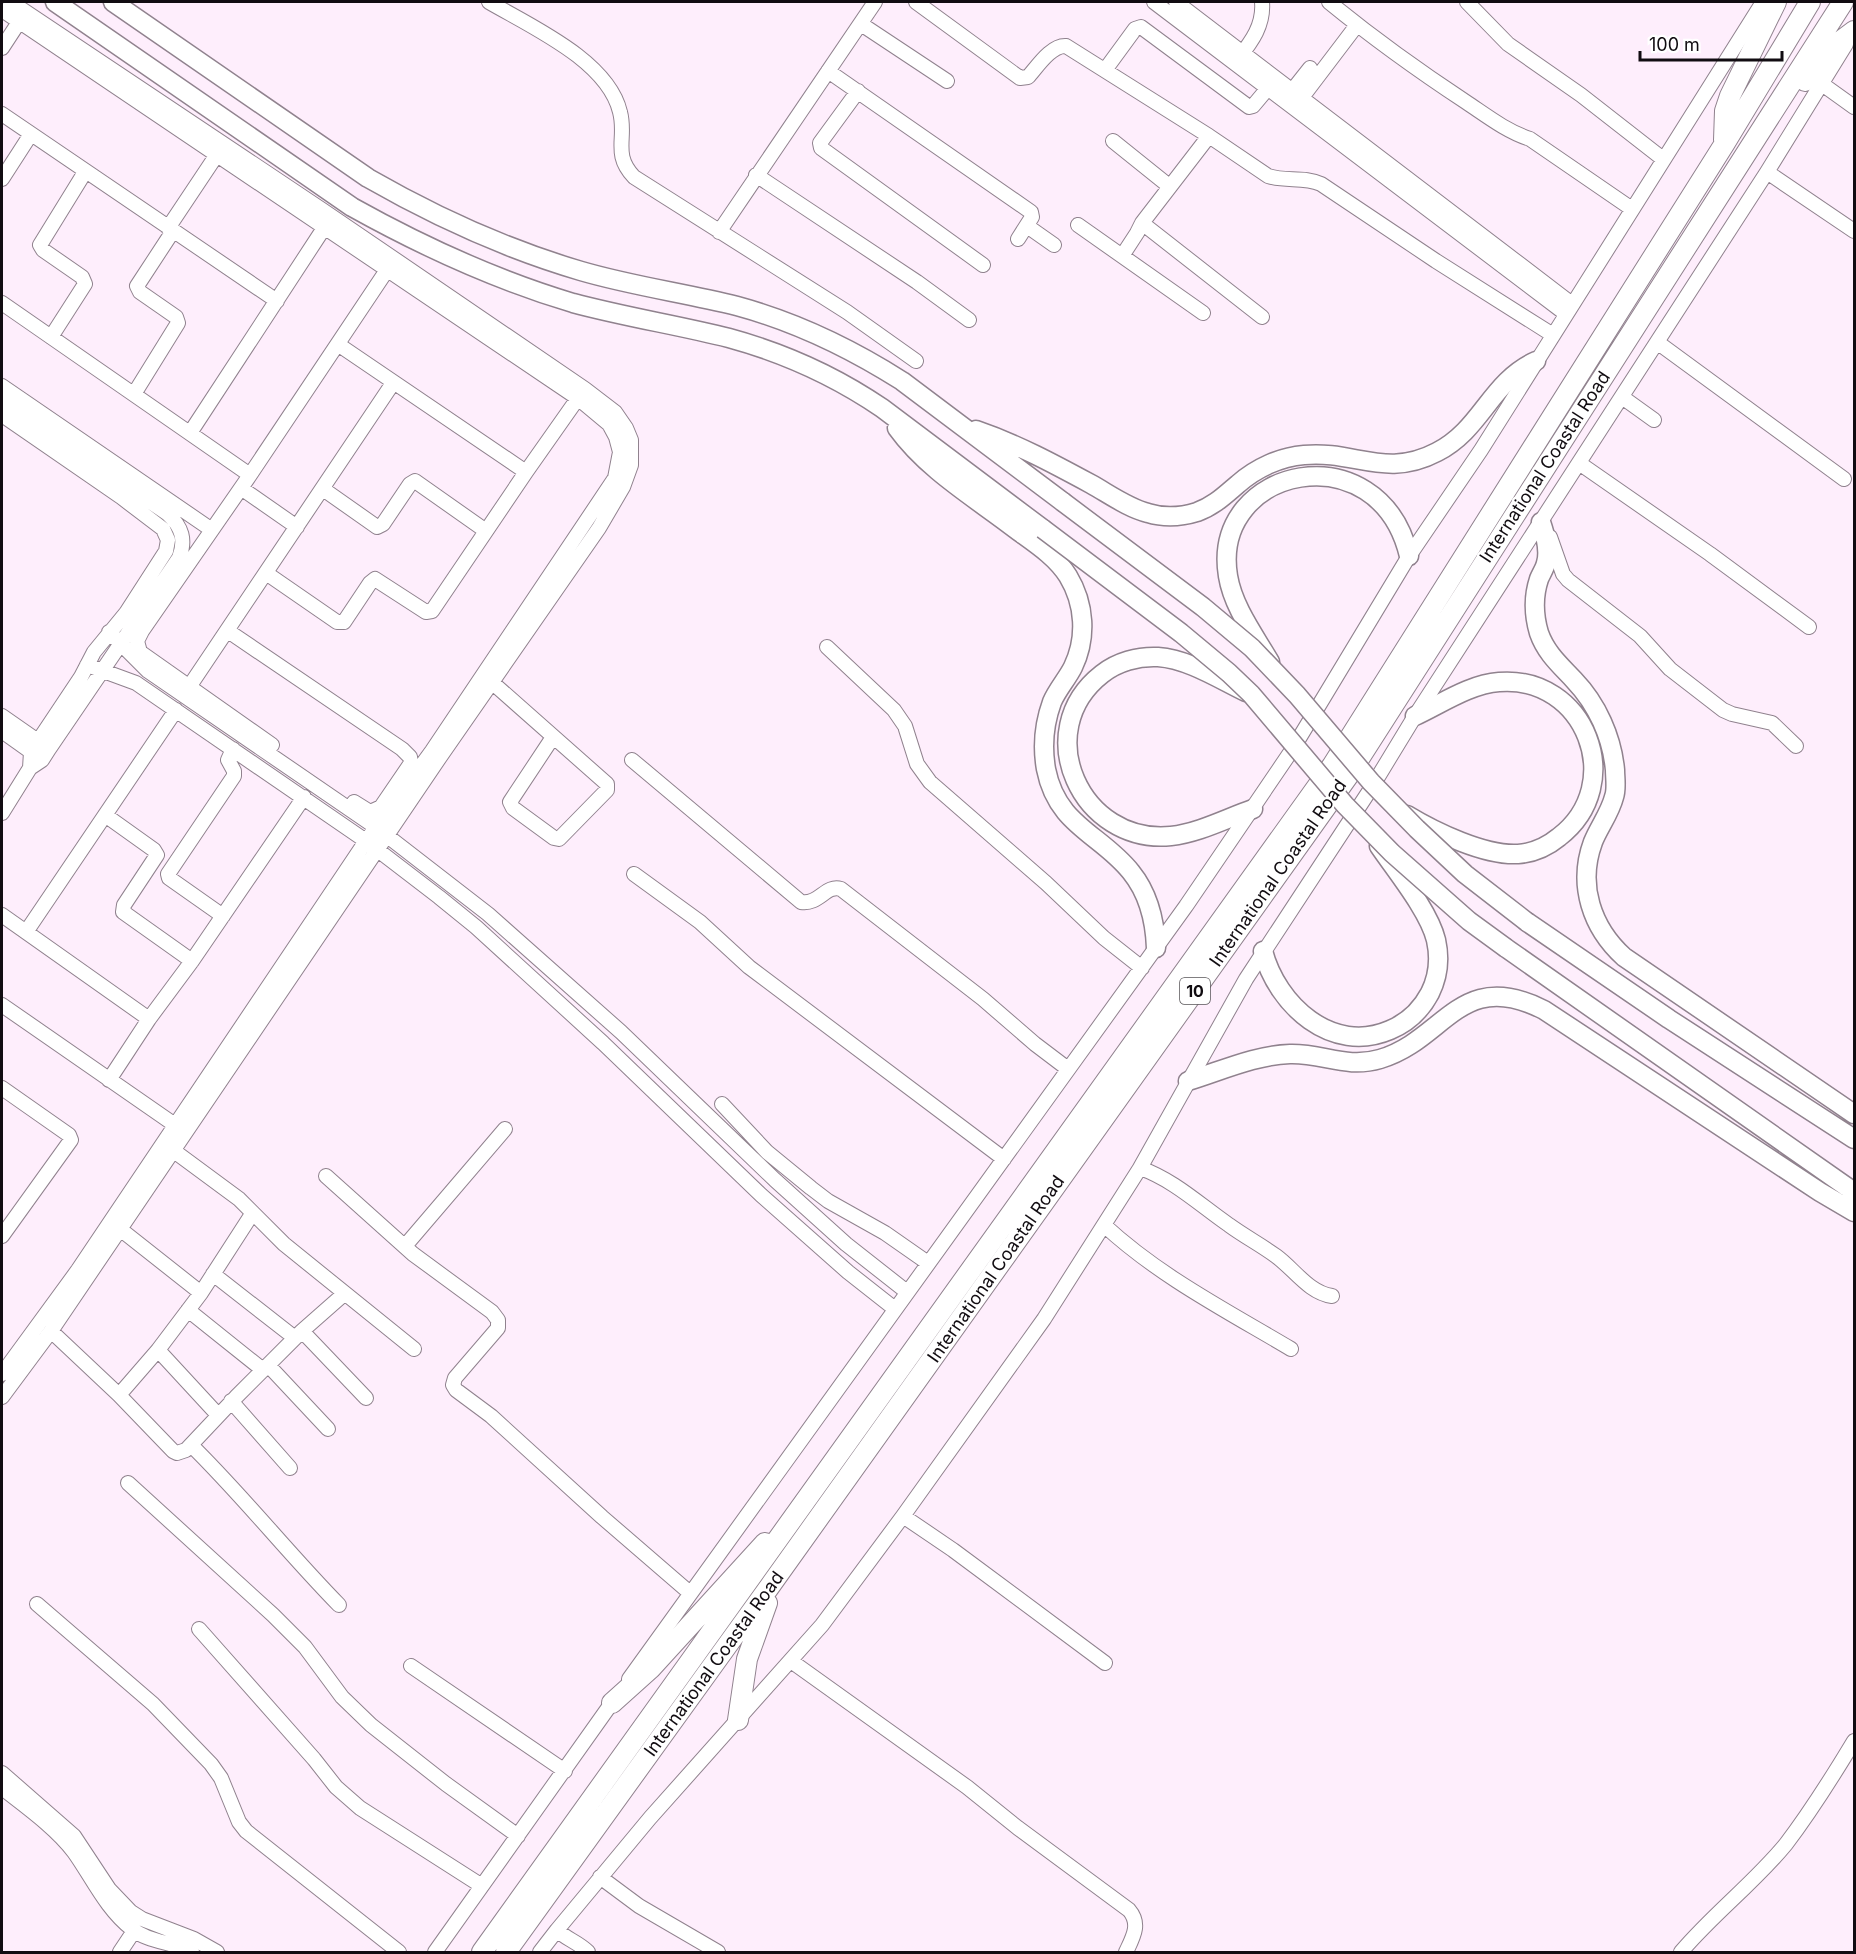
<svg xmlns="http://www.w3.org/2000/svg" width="1856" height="1954" font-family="Inter,sans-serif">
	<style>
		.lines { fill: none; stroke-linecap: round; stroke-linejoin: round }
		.minor-casing { stroke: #90828e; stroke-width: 16 }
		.major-casing { stroke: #90828e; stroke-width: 21 }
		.highway-casing { stroke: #90828e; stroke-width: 22 }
		.minor { stroke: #fff; stroke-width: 14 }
		.major { stroke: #fff; stroke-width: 18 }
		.highway { stroke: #fff; stroke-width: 20 }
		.major-bridge-casing { stroke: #90828e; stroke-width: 21; stroke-linecap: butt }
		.major-bridge { stroke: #fff; stroke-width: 18 }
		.labels { text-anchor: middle; stroke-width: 4.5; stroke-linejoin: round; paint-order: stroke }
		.shield { fill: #fff; stroke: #585558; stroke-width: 1.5 }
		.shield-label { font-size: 16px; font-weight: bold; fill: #110c11 }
		.street-label { font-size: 18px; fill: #110c11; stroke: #fff }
	</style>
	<rect width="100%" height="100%" fill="#feeefc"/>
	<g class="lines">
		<!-- minor casing -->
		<g class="minor-casing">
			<path id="minor" d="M489,2C532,27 608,61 620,112C627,138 612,154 634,177L847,312L916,361
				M916,2L1020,78L1028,77C1037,67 1051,45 1066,46L1209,136L1268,176C1286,182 1304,176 1321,184L1436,261L1553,335
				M1154,2L1566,314
				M1176,2L1572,304
				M1329,2C1373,38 1419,71 1466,102C1487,116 1506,131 1530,139L1632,209
				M1467,2L1508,44L1581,95L1663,159
				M2,10L579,399L609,424L616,437L620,452L615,478L432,751L366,841L78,1270L2,1374
				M861,24L947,81
				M2,48L19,22
				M1238,59C1252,41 1264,25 1262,2
				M1105,70L1135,29L1141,27L1249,107L1253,106L1268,88
				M828,71L1031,212L1032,217L1018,239
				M1822,84L1854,107
				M858,91L820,143L821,148L983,265
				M1287,97L1310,68
				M1297,104L1357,25
				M2,114L277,301
				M1113,141L1169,186
				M1767,172L1854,231
				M756,175L917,282L969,320
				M2,179L31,134
				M1142,223L1262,317
				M1078,225L1203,313
				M1027,226L1054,245
				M168,228L216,156
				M719,232L875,2
				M1122,256L1137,233L1142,223L1209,136
				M2,303L250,475
				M51,337L85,284L82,277L43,250L40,245L85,172
				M1657,342L1844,479
				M339,345L526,472
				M2,386L212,530
				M134,394L178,323L176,317L140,292L137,286L173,231
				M1622,397L1654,420
				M2,400L168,514C182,527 186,540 179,558L49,749L42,760L30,768L2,813
				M2,415L121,497L163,529L168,540L166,551L126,613L94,652L81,677L31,752L30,768
				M190,433L324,228L326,220
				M1579,463L1710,554L1809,627
				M241,488L297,527
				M323,489L377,527L383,524L410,484L415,481L486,531
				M1550,537L1563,574L1568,580L1640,636L1670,669L1723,710L1732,714L1772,723L1796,746
				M266,573L337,622H344L370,583L375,579L426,612L432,611L526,472L583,391
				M228,631L402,749L410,757L411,763L381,807L370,812L354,802
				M109,632L148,671L377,828L488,914L621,1032L775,1180L846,1244L907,1292
				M827,647L894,710L905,726L917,764L930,782L1046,883L1104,938L1142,968
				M87,665L136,683L366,841L439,897L476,927L603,1043L761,1195L848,1272L895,1309
				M486,677L607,784V790L559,839L554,838L513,808L510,802L553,737
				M189,687L393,383
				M2,716L45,746
				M2,731L37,756
				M272,745L140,652L137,641L142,631L250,475L387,270
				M632,760L801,902C819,905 826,884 841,889L983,999L1035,1044L1068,1069
				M105,815L154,850L157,855L124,905L123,912L192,961
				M634,874L700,922L749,967L1004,1159
				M2,915L149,1019
				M223,916L169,878L168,874L234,776V771L228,760L233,749
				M26,932L176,710
				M2,1005L175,1125
				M109,1080L149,1019L192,961L304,797
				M2,1088L69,1135L71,1140L2,1236
				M722,1104L767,1152L811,1188L828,1201L885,1233L928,1263
				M174,1151L239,1199L284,1244L414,1349
				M1140,1168C1174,1180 1200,1205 1229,1225C1244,1236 1261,1245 1276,1256C1294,1269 1309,1293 1332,1296
				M326,1176L413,1254L492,1312L498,1320V1328L455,1378L453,1385L456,1390L491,1416L602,1517L690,1593
				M1104,1225C1159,1276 1227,1311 1291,1349
				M120,1229L201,1293
				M405,1246L505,1129
				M213,1274L295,1338
				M188,1310L263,1370
				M51,1331L119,1395L173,1451L177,1453L186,1450L236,1397L302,1331L344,1294
				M302,1331L366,1398
				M158,1350L218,1415
				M268,1365L328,1429
				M119,1395L158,1350L201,1293L252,1214
				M2,1397L51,1331L440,757L599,528L623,487L631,465V440L626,428L615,412L585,389L321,209L11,2
				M231,1401L290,1468
				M191,1445C243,1496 288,1553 339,1605
				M128,1483L273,1615L305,1647L342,1697L371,1725L446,1784L518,1836
				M903,1516L953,1550L1105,1663
				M37,1604L153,1704L211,1764L221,1778L239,1822L246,1831L399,1952
				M199,1629L314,1759L336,1787L360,1808L482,1886
				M791,1661L967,1787L1018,1828L1129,1910C1141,1924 1133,1937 1126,1952
				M411,1666L565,1771
				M629,1679L1186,906L1292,750L1409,556L1481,450L1763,2
				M2,1773L74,1836L109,1889L131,1912L142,1919L194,1939L217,1952
				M2,1788C25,1806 56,1828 74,1852C92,1877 106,1909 132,1929C148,1942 173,1942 192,1952
				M600,1877L639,1906L718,1952
				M557,1930C566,1939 578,1942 588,1952
				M120,1952L134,1931
				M435,1952L616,1697
				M540,1952L557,1930L650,1818L822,1625L903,1516L1044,1319L1140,1168L1246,979L1370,790L1415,716L1767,172L1846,44
				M1681,1952C1713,1914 1754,1883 1786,1844C1811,1811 1833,1776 1854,1741"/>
		</g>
		<!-- major casing -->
		<g class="major-casing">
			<path id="major" d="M55,2L352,207C422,246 496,280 573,303C625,317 677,325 729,338C784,353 835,376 882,408L1043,529
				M113,2L368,178C436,217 506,249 581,271C632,286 685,293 737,306C796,322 850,348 902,381L1063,502
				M897,428C928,471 977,499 1018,531C1036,544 1056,557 1068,576C1085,604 1087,638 1073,667C1067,679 1057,690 1052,702C1044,724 1042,746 1046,769C1057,826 1101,834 1131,872C1148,893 1155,920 1156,948
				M976,430C1017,444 1054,464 1091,484C1109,494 1128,508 1148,513C1164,518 1181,517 1197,512C1214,506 1225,495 1238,484C1256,468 1280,457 1304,455C1354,450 1386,479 1437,452C1482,429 1490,382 1536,361
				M1541,522C1545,534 1550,550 1546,563C1545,568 1541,574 1539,579C1533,597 1534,616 1539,633C1546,653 1560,665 1574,680C1597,704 1612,737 1615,770C1615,778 1617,789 1614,797C1610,813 1599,827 1593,842C1577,885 1592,928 1624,957L1854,1114
				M1270,662C1255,636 1233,607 1228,576C1210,466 1379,430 1409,556
				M1246,692C1219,679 1188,659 1158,657C1138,656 1117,662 1102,674C1029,731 1081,845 1171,836C1199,833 1227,818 1253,809
				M1407,815C1435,832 1485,856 1518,854C1533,853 1548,846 1559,837C1628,784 1585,675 1499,682C1470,684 1441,704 1415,716
				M1527,922L1669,1019L1854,1139
				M1506,948L1854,1192
				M1263,951C1277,1005 1332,1055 1390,1030C1407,1023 1421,1010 1430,993C1438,977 1440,958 1436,940C1429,911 1396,871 1379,846
				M1188,1081C1221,1071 1255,1055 1290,1054C1323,1053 1346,1069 1380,1059C1445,1040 1460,967 1544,1010L1820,1192L1854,1212"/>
		</g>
		<!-- highway casing -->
		<g class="highway-casing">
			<path id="highway" d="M1805,81L1838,43L1854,31
				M1724,140L1725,111L1730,96L1776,2
				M612,1703L651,1668L765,1543
				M738,1720L747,1659L767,1603
				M482,1952L1332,766L1725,143L1810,2
				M506,1952L770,1586L1348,776L1843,2"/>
		</g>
		<!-- minor -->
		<use href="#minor" class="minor"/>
		<!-- major -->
		<use href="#major" class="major"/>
		<!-- highway -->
		<use href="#highway" class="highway"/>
		<!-- major-bridge casing -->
		<g class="major-bridge-casing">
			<path id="major-bridge" d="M1063,502L1203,607L1252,648L1297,695L1371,782L1417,829L1465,874L1527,922
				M1043,529L1181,633L1229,673L1251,694L1345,805L1392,853L1469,921L1506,948"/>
		</g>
		<!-- major-bridge -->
		<use href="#major-bridge" class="major-bridge"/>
	</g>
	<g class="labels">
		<!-- shield labels -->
		<rect class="shield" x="1180" y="978" width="30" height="26" rx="4.5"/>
		<g class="shield-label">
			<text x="1195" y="997">10</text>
		</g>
		<!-- street labels -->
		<g class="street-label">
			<text transform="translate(1545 467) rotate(-57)" y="6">International Coastal Road</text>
			<text transform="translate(1278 873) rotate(-55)" y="6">International Coastal Road</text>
			<text transform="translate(996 1269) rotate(-55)" y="6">International Coastal Road</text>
			<text transform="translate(714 1664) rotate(-54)" y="6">International Coastal Road</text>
		</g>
	</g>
	<!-- border -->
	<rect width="1856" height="1954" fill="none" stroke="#110c11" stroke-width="6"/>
	<!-- scale -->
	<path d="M1640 51v9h142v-9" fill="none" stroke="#110c11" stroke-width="3"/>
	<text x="1649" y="51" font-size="18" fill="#110c11" stroke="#ffffff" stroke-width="4.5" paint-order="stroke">100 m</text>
</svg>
